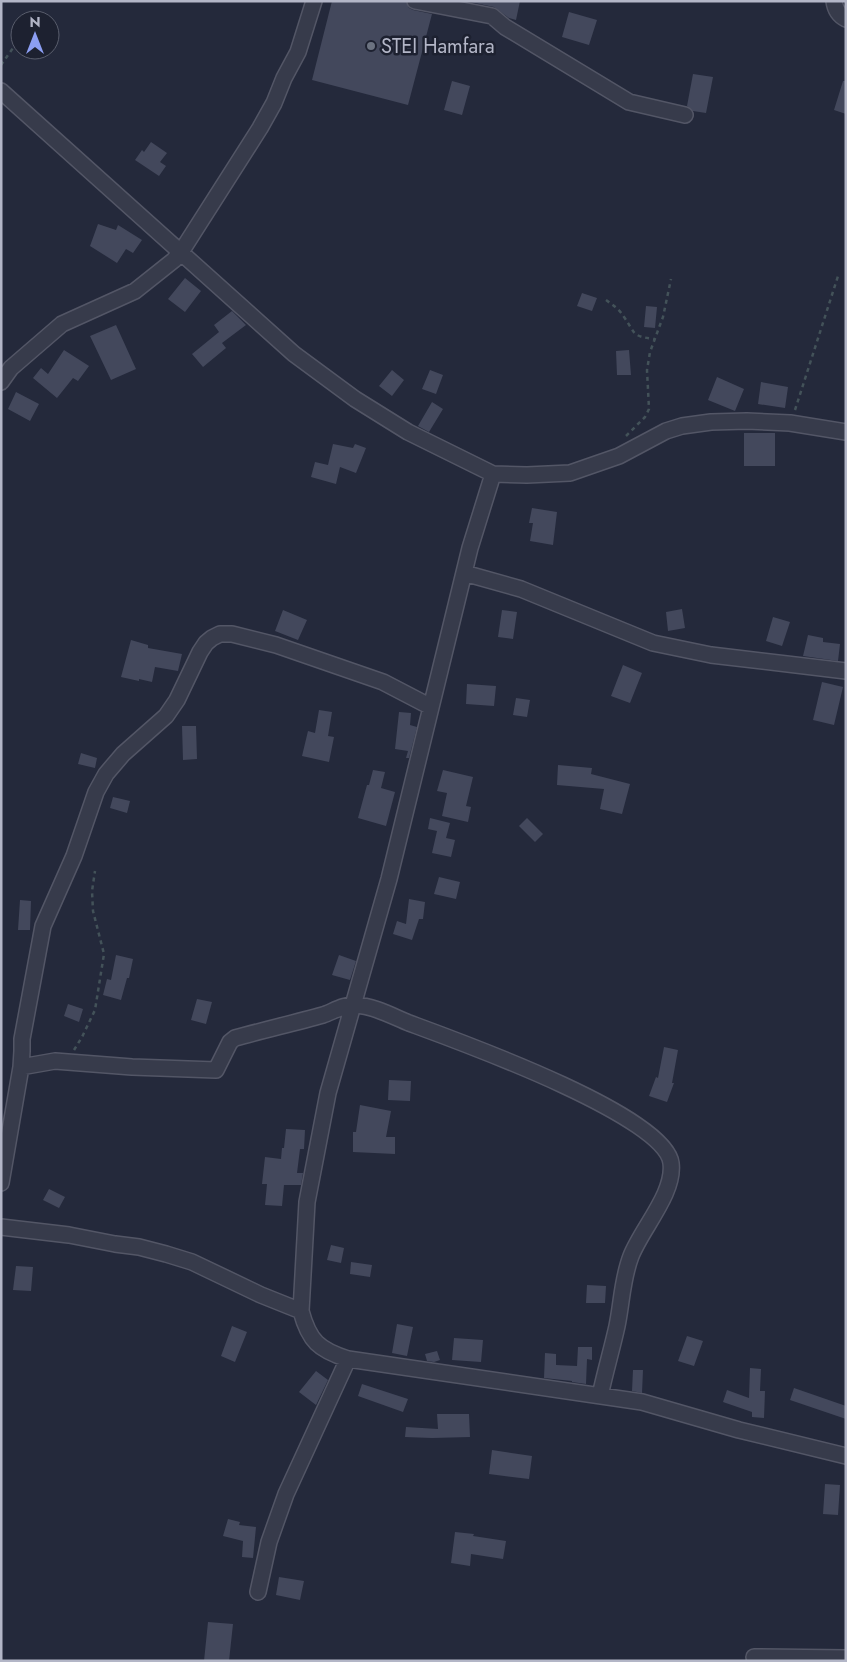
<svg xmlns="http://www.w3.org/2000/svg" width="847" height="1662" font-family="Jost,sans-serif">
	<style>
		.building { fill: #43485c }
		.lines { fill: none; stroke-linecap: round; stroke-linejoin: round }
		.minor-casing { stroke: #535666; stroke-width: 18 }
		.path { stroke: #435259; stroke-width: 2.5; stroke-dasharray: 4 4; stroke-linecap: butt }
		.minor { stroke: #373b4b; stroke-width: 15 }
		.worship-dot { fill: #6b7280; stroke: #1d2130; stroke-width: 2 }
		.labels { text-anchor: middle; stroke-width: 5; stroke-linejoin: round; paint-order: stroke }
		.poi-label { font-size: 20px; fill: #b3b6c7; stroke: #1d2130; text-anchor: start }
	</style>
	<rect width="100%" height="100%" fill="#24293b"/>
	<!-- building -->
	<path class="building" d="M332,1H406L409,8L413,10L432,14L408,105L312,80Z
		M465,1H520L516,20L509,18L494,7Z
		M569,12L597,20L589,45L562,37Z
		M693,74L713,77L706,113L693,111L687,106Z
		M452,81L470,86L462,115L444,110Z
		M843,81H846V114L834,110Z
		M151,142L167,153L160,162L166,166L159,176L135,160L142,150L144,152Z
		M98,224L116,230L118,225L142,240L133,253L126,249L117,263L90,246Z
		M185,278L201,291L185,312L168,299Z
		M582,293L597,298L592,311L577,306Z
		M646,306L657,307L655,328L644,327Z
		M232,311L246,325L222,343L226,348L203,367L192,354L219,332L214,325Z
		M116,325L136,369L111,380L90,336Z
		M64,350L89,366L78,381L73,378L57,398L33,378L41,368L48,374Z
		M629,350L631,375H617L616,351Z
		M392,370L404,380L392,396L379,386Z
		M430,370L443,375L436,394L422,389Z
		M717,377L744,389L735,411L708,400Z
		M761,382L788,387L785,408L758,404Z
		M16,392L39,404L30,421L8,409Z
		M432,402L443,409L429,432L418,426Z
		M744,433H775V466H744Z
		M333,444L353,448L355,444L366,448L356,473L340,467L336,484L311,477L315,462L328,465Z
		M532,508L557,512L553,545L530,541L533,523H529Z
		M682,609L685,628L668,631L666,612Z
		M283,610L307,620L298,640L275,631Z
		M502,610L517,612L513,639L498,637Z
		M773,617L790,622L782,646L766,641Z
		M808,635L823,638V642L840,644L838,661L803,656Z
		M131,640L148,645V648L182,654L178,671L155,667L152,682L139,679V681L121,677Z
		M623,665L642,673L630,703L611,696Z
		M822,682L843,687L834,725L813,720Z
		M467,684L496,686L494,706L466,704Z
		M516,698L530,700L527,717L513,715Z
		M319,710L332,712L328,736L334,737L329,762L302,756L308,731L315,733Z
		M399,712L411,713L410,725L417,727L409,758H406L408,751L395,749Z
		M182,726H196L197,759L183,760Z
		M81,753L97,758L95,768L78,764Z
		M558,765L592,768L591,774L630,784L622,814L600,809L604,789L557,785Z
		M373,770L385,772L381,788L395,792L386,826L358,818L367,785H369Z
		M443,770L473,777L466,806L471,807L468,822L442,816L447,793L437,791Z
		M113,797L130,801L127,813L110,808Z
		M430,818L450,823L446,838L455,840L451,857L432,853L437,831L428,829Z
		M527,818L543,834L535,842L519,826Z
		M439,877L460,882L456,899L434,894Z
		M409,899L425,902L423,919H419L412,940L393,934L397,921L406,924Z
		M20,900L31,901L30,930H18Z
		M116,955L133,959L129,978H127L121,1000L103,995L107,979L111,980Z
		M339,955L356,961L350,980L332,975Z
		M197,999L212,1002L206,1024L191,1020Z
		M68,1004L83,1009L79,1022L64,1016Z
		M664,1047L678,1050L672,1083H674L667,1102L649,1096L656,1077L658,1078Z
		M389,1080L411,1081L410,1101L388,1100Z
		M360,1105L391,1111L386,1137H395V1154L353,1152V1132H356Z
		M286,1129L305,1130L304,1149H300L297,1173H303L301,1185H284L282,1206L265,1205L267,1184H262L265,1157L281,1159L282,1148H284Z
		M49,1189L65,1197L59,1208L43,1200Z
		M331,1245L344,1248L341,1263L327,1260Z
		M351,1262L372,1265L370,1277L350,1274Z
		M16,1266L33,1267L31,1291L13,1290Z
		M587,1285L606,1286L605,1303H586Z
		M397,1324L413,1327L407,1356L392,1353Z
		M232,1326L247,1332L235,1362L221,1356Z
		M687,1336L703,1341L694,1366L678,1361Z
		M454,1338L483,1340L481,1362L452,1360Z
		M578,1347H592V1360L587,1359L586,1384L572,1382V1381L544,1378L545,1353L556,1354V1365L577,1366Z
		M437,1351L440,1360L434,1362L427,1361L425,1354Z
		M750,1368L761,1369L760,1391H765L764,1418L752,1417V1412L723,1402L727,1390L749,1398Z
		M633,1370H643L642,1393L632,1391Z
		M316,1371L328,1380L316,1405L299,1392Z
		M362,1384L408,1399L403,1412L358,1396Z
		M794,1388L846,1406V1419L790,1400Z
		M437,1414H469L470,1437L432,1438L405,1437L406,1427L438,1429Z
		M492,1450L532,1456L529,1479L489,1474Z
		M825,1484L840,1485L838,1515L823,1514Z
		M228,1519L240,1522L239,1525L256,1527L253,1558L242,1557L243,1541L223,1536Z
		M455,1532L474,1534L473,1536L506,1541L503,1559L471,1554L470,1566L451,1563Z
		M279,1577L304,1581L300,1600L276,1595Z
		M208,1622L233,1624L229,1661H204Z"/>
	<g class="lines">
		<!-- minor casing -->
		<g class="minor-casing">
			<path id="minor" d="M415,1L492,16L505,27L629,102L685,115
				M834,1C835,9 838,15 846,19
				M1,91L294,354L355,399L408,432L493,474L470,548L389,879L328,1093L307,1202L301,1311C309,1341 319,1350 348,1359L642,1402L739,1430L846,1456
				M1,382L11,368L62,324L135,291L174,260L181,252L260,128L274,103L284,78L298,52L314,1
				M493,474L527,475L570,473L619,456L666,431L682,426L711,422L747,421L790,423L846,432
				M464,573L521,589L653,643L711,655L846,671
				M21,1067L55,1061L132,1067L216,1070L230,1042L235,1038C264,1030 294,1023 323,1015C332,1012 345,1004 355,1005C374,1006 392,1016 409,1023C455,1040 665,1115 671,1163C675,1193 642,1228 631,1256C622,1279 622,1302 617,1326C612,1349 605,1372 600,1396
				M1,1183L21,1067L22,1051V1039L43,926L74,856L96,792L106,774L123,754L166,716L177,700L200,652L206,643L212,638L220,634H232L276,645L383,682L431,707
				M1,1227L69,1235L115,1244L139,1247L166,1254L192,1262L261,1295L301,1311
				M258,1592L269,1542L286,1494L348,1359
				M754,1657L846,1658"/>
		</g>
		<!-- path -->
		<path class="path" d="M32,20L37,12
			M1,65L20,38
			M606,300C613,305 620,310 624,317C636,334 631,336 654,339
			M795,410L839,273
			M626,436L645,417L649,409L647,370L650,352L663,317L671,279
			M74,1050L82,1037L95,1010L104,954L93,911L92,891L95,871"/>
		<!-- minor -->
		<use href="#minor" class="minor"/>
	</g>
	<!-- markers -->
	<circle class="worship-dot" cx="371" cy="46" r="5"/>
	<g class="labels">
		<!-- poi labels -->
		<g class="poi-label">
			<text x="381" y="53">STEI Hamfara</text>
		</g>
	</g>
	<!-- border -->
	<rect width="847" height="1662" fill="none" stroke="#b3b6c7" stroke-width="5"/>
	<!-- north arrow -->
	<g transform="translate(35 35)"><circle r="24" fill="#1d2130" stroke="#595d6c"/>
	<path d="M0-4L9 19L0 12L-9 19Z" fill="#8c9ef3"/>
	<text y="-8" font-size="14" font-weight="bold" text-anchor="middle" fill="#b3b6c7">N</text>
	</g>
</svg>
